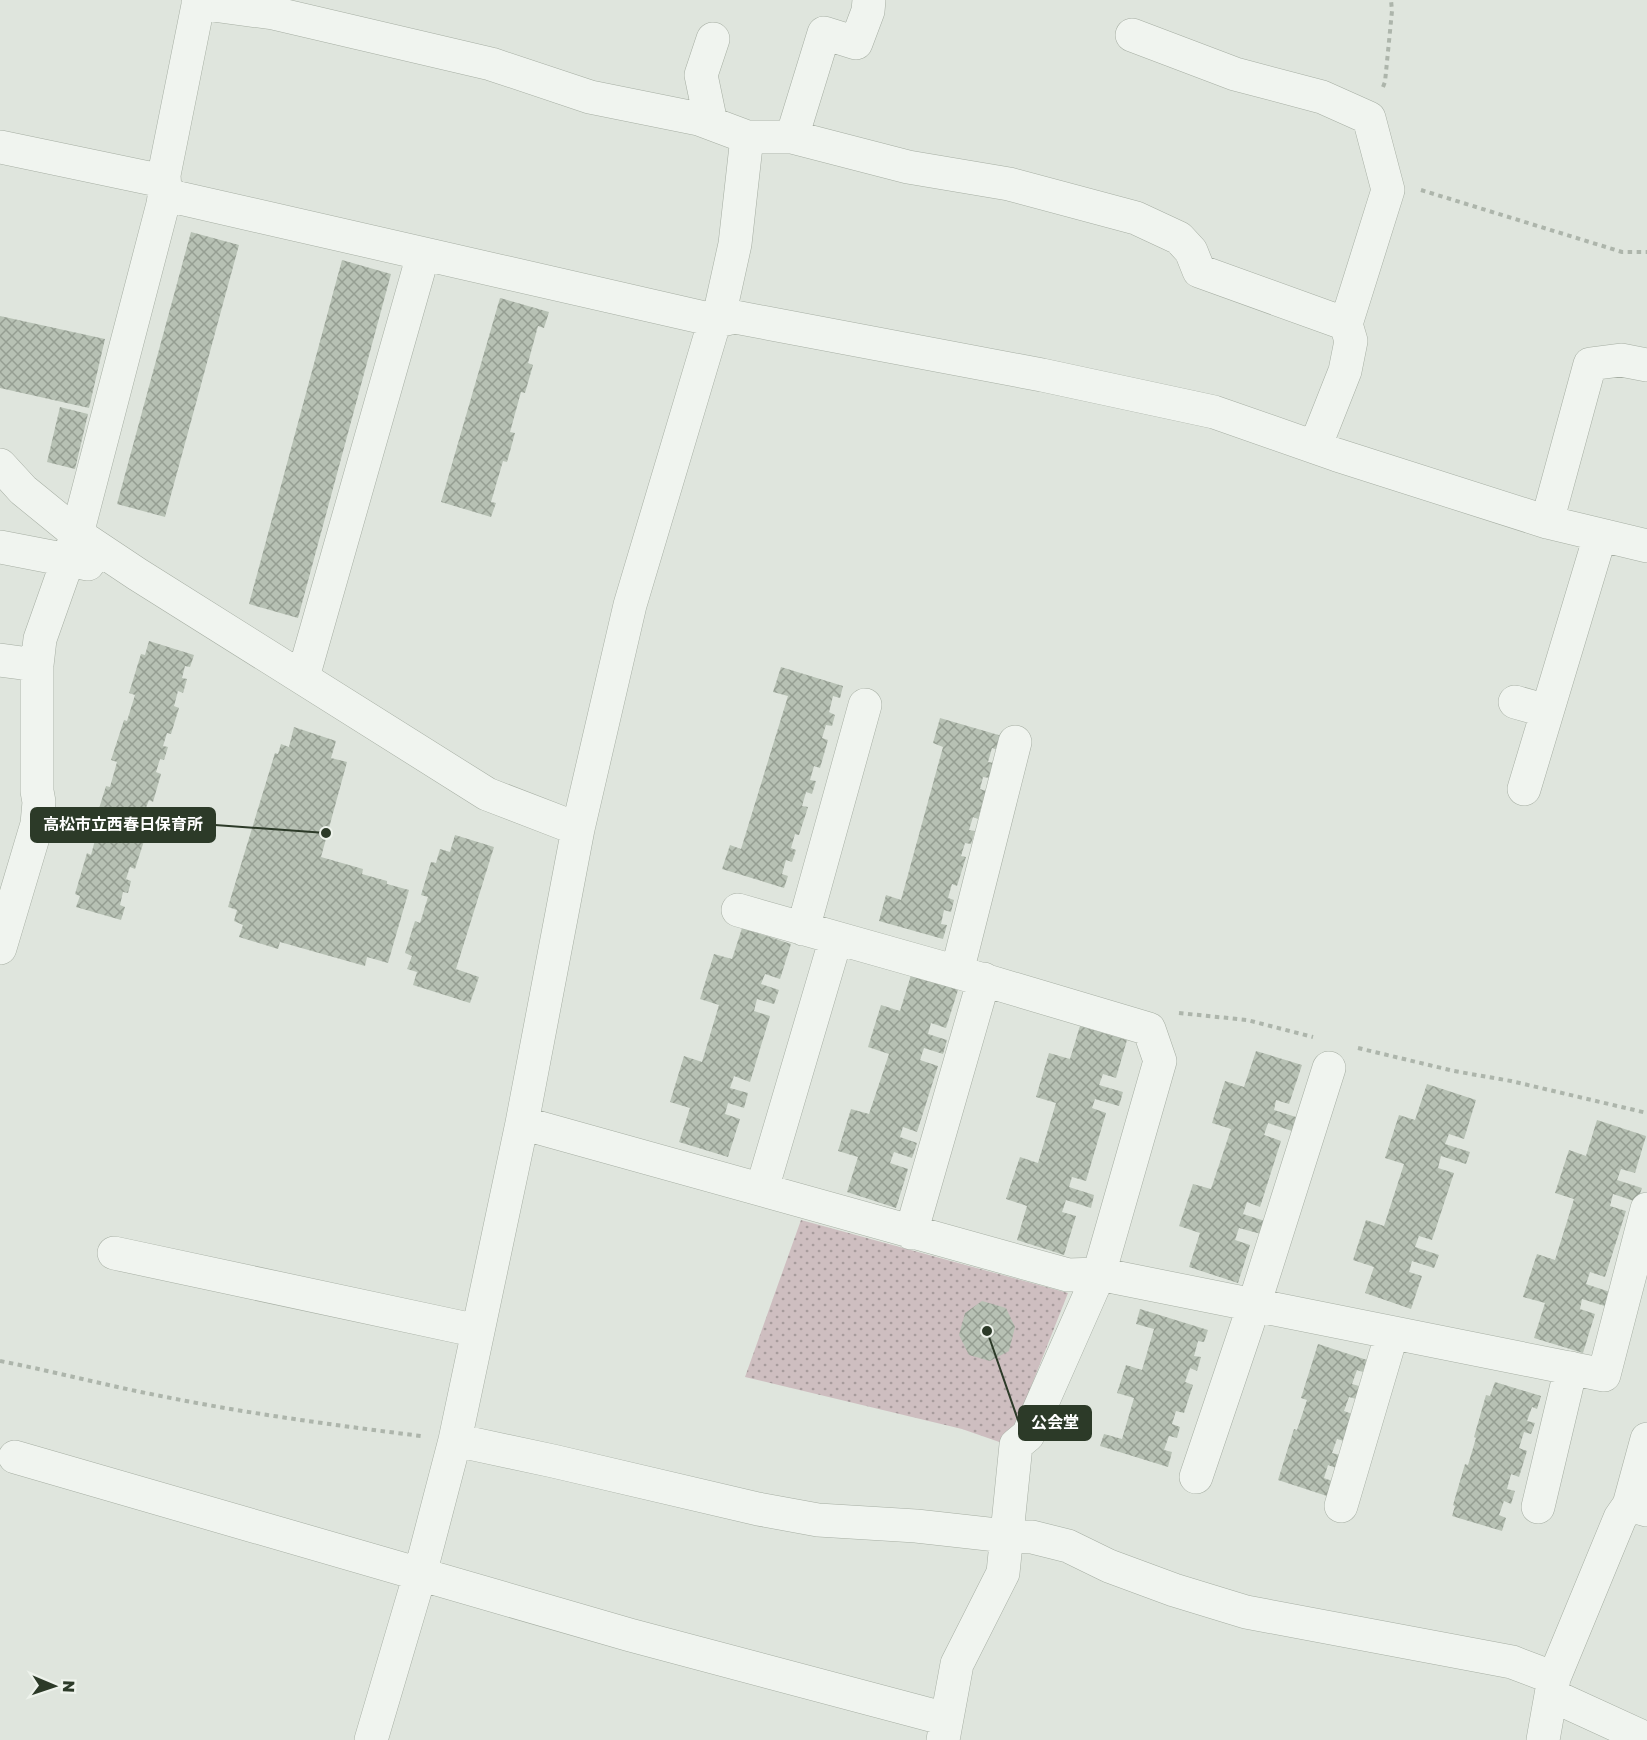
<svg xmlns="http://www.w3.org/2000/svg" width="1647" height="1740" font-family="'Golos Text','Noto Sans JP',sans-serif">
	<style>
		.park { fill: url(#park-dots) }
		.building { fill: url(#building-cross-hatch) }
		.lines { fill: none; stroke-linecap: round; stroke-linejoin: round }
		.minor-casing { stroke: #a6aea3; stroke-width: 34 }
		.path { stroke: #adb5ab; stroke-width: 4; stroke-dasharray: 4.5 4.5; stroke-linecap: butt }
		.minor { stroke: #f0f4ef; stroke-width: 33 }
		.leader { fill: none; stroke: #2c3a28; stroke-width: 2 }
		.callout-dot { fill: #2c3a28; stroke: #eef3ec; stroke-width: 2 }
		.callout { fill: #2c3a28; stroke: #2c3a28; stroke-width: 2 }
		.callout-label { font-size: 16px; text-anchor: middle; font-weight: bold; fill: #fff }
	</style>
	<defs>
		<pattern id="park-dots" width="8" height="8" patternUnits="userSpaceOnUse" patternTransform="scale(1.5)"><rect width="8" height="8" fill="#cebec0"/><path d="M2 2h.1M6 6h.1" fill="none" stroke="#a79b9c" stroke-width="1.8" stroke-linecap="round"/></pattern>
		<pattern id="building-cross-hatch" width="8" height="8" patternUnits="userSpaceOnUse" patternTransform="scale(1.5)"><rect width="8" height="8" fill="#b7c1b4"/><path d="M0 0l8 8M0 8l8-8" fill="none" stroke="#959e92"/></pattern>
	</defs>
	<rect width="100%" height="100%" fill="#dfe5dd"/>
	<!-- park -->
	<path class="park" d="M801,1220L1068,1293L1008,1445L962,1429L745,1377Z"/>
	<!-- building -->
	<path class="building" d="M191,232L239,245L165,517L117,504Z
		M342,260L391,274L298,618L249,604Z
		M500,298L549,312L544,328L538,326L528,363L533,365L525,393L521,392L510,432L515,433L507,462L503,461L491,502L496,503L491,517L441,502Z
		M0,316L105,339L89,408L0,388Z
		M60,407L88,414L75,469L47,462Z
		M149,641L194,655L190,667L185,666L182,678L187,679L183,693L178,691L174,706L179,708L171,734L167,733L163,746L168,747L164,760L160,759L156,772L161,774L153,802L149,800L144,813L148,815L145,827L142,826L138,839L144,841L135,869L130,867L126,879L131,881L128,893L123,892L120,905L125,907L121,920L76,907L80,896L75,894L87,853L91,855L98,829L93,828L106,786L110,787L117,762L111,760L124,720L127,721L135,695L129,693L141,654L145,655Z
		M781,667L843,686L840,698L833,696L829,712L835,715L832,726L826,725L822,738L828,740L820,768L814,766L810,780L816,781L812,794L806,792L802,806L808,807L799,835L795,834L791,848L796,850L792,862L786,860L782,874L788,876L784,888L722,869L730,845L741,849L788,696L773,692Z
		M940,718L1002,736L998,750L992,748L988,762L994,763L990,778L983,777L980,789L986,791L978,819L973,817L969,830L975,831L971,844L965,843L961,856L966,857L957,886L952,884L948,898L954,900L951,912L944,910L941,924L947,925L943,939L879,921L886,895L901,900L943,747L933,743Z
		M294,727L336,741L331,758L347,762L321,857L363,869L362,874L387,881V884L409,890L388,963L367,957L365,966L280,942L278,949L239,937L243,925L234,921L237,910L228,907L275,753L278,754L281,744L289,747Z
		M455,835L494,847L456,969L479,977L470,1003L413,985L417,972L407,969L412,956L405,953L415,921L420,923L428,897L421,895L431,862L436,863L440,849L450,852Z
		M742,928L791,944L780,979L765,974L761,984L779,990L774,1004L757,999L754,1011L770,1016L750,1082L734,1076L730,1088L748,1093L744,1108L728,1103L725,1114L740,1119L728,1157L679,1142L690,1108L670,1102L684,1056L702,1062L719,1005L700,999L714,954L732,959Z
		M911,975L958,990L946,1028L931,1023L928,1034L947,1040L943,1054L924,1048L920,1060L938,1066L917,1132L903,1127L900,1137L917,1143L912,1158L894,1152L890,1163L908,1169L896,1208L847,1192L858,1157L838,1151L851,1109L869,1114L889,1054L868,1047L881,1005L900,1011Z
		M1080,1026L1127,1040L1116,1078L1103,1074L1099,1085L1123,1092L1119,1106L1095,1099L1092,1108L1106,1113L1086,1181L1072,1177L1069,1187L1094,1195L1091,1208L1066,1200L1062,1212L1076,1216L1064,1255L1017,1240L1027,1206L1006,1199L1020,1157L1038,1163L1056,1103L1036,1097L1049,1053L1070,1059Z
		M1256,1051L1302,1065L1289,1104L1276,1100L1274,1110L1296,1117L1292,1131L1268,1123L1264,1135L1281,1141L1260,1207L1247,1202L1243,1214L1265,1221L1261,1234L1239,1228L1235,1240L1250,1245L1238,1283L1189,1267L1200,1233L1179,1226L1193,1184L1211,1189L1231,1129L1212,1123L1225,1081L1244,1087Z
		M1427,1084L1476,1100L1464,1139L1449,1134L1445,1144L1470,1152L1466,1164L1441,1156L1438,1168L1454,1173L1432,1240L1419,1236L1415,1247L1439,1255L1434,1268L1412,1261L1409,1272L1422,1276L1411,1309L1365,1293L1374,1267L1353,1260L1366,1220L1384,1226L1404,1164L1385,1158L1399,1115L1415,1120Z
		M1597,1120L1646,1136L1635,1173L1621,1169L1617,1180L1642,1188L1637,1202L1613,1194L1610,1206L1626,1211L1605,1277L1590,1272L1586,1284L1613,1293L1608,1307L1582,1299L1580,1309L1595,1314L1583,1353L1534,1338L1545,1303L1523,1297L1537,1254L1555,1260L1574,1199L1555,1193L1569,1150L1586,1156Z
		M982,1301L1006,1308L1015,1327L1009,1351L990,1361L969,1355L959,1335L965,1313Z
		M1140,1309L1208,1330L1204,1342L1198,1341L1194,1356L1201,1357L1197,1371L1190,1368L1185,1382L1193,1385L1184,1413L1176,1411L1172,1424L1180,1427L1177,1438L1169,1436L1164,1450L1172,1452L1168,1467L1100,1446L1104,1434L1122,1439L1134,1398L1117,1393L1126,1365L1142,1370L1154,1329L1136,1324Z
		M1318,1344L1367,1360L1363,1372L1357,1370L1352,1384L1359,1386L1356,1399L1349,1397L1344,1411L1352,1414L1344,1441L1337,1439L1332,1453L1340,1455L1336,1468L1328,1465L1324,1478L1332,1481L1327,1496L1278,1480L1294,1429L1297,1430L1307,1400L1301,1398Z
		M1495,1382L1541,1396L1537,1409L1532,1407L1527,1421L1535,1423L1531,1434L1524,1432L1519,1448L1527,1451L1519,1477L1511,1474L1507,1489L1515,1491L1511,1504L1504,1501L1499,1515L1506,1518L1502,1531L1452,1516L1455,1506L1453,1505L1465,1464L1468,1465L1476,1438L1474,1437L1486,1395L1490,1396Z"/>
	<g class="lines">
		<!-- minor casing -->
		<g class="minor-casing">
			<path id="minor" d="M198,3L273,13L491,64L590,97L699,119L747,137
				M1132,35L1235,74L1322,97L1369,118L1388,190L1346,324
				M711,123L701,75L713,39
				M792,137L824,33L856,43L868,11L869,0
				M0,147L158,180L165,190L175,197L718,321L735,244L747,137H792L908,167L1009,184L1136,218L1179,238L1191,251L1199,271L1346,324L1351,341L1345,371L1315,447
				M0,465L23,490L77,534L137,574L487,794L578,829
				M1547,522L1590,364L1621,360L1647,365
				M0,547L88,564
				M0,660L37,665
				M303,677L423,255
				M1515,702L1547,711
				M1524,789L1600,536
				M738,910L957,972L1149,1029L1160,1061L1099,1274L1028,1435L1016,1445L1003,1573L957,1664L943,1740
				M803,929L865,705
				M0,948L37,824L39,802L37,791V665L40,639L77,534L163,204L165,190L164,175L199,0
				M957,972L1015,742
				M522,1123L1068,1275L1099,1274L1604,1375L1647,1209
				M762,1189L836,938
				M911,1233L984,979
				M114,1253L478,1331
				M1647,1439L1629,1505L1647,1510
				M455,1440L553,1461L758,1509L818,1520L916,1526L1006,1536L1032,1537L1068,1546L1109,1566L1174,1590L1246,1612L1512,1662L1554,1678
				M15,1457L630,1635L946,1719
				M1196,1477L1254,1305L1329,1068
				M1341,1506L1392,1333
				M1538,1507L1571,1368
				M1551,1695L1647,1739
				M371,1740L420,1574L455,1440L522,1123L578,829L630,605L712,330L718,321L735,317L1042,375L1214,412L1337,455L1547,522L1647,546
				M1543,1740L1554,1678L1620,1518L1629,1505"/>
		</g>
		<!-- path -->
		<path class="path" d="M1383,87L1385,82L1392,11L1391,0
			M1421,190L1622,252H1647
			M1179,1013L1247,1020L1313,1037
			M1358,1048L1454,1071L1511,1081L1647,1113
			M0,1361C52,1371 104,1385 156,1395C243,1413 333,1425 421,1436"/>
		<!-- minor -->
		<use href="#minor" class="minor"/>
	</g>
	<!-- callouts -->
	<path class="leader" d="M326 833L215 825M987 1331L1019 1423"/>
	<g class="callout-dot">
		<circle cx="326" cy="833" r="6"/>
		<circle cx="987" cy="1331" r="6"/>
	</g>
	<g class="callout">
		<rect x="31" y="808" width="184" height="34" rx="6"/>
		<rect x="1019" y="1406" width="72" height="34" rx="6"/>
	</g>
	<g class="callout-label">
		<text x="123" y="830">高松市立西春日保育所</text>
		<text x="1055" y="1428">公会堂</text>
	</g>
	<!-- north arrow -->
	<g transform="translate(54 1686) rotate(92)" stroke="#eef3ec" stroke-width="4.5" paint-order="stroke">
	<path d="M0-4.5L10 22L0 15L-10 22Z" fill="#2c3a28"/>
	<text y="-9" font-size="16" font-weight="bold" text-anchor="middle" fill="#2c3a28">N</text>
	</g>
</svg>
